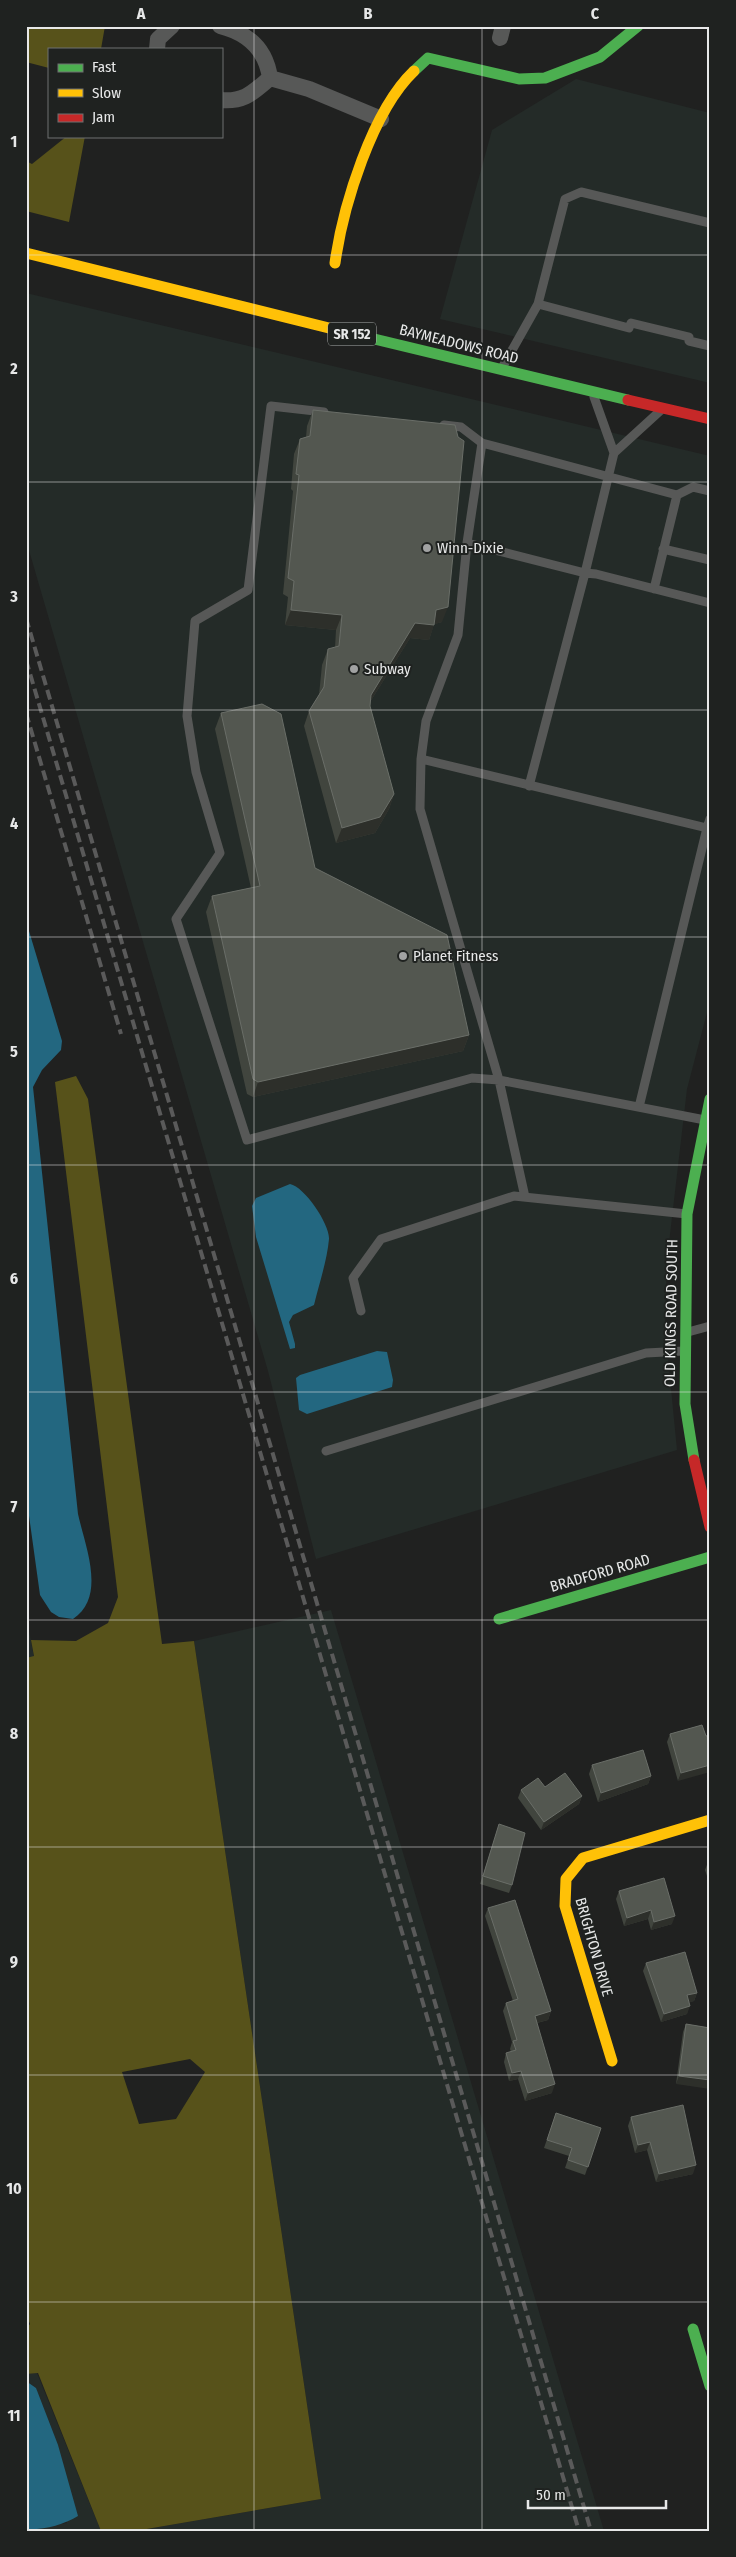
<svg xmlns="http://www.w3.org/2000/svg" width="736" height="2557" font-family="'Fira Sans Condensed',sans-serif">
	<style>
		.built { fill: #242b28 }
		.forest { fill: #57521a; fill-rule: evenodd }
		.water { fill: #236780 }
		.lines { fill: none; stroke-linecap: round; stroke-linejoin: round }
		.lane { stroke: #575857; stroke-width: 9 }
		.street { stroke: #575857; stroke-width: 16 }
		.fast { stroke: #4caf50; stroke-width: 11 }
		.slow { stroke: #ffc107; stroke-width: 11 }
		.jam { stroke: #c62828; stroke-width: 11 }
		.rail { stroke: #5a5a5a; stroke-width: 4; stroke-dasharray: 10 5; stroke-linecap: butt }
		.wall { fill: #41453e }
		.shaded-wall { fill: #2d2f2a }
		.building { fill: #535750; stroke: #6a6e68 }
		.grid { fill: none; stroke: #e7e8e8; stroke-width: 1; stroke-opacity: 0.55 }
		.poi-dot { fill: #a1a2a2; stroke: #1f2220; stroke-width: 2 }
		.labels { text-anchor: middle; stroke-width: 4; stroke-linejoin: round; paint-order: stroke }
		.shield { fill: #1f2220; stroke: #abadac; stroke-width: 1 }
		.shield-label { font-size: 14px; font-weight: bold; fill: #e7e8e8 }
		.street-label { font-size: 15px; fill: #e7e8e8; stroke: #1f2220 }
		.poi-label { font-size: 15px; fill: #e7e8e8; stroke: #1f2220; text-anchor: start }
		.neatline { fill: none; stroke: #e7e8e8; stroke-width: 2 }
		.grid-label { font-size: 16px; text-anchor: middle; font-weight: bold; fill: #e7e8e8 }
	</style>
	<rect width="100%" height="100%" fill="#202120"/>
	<!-- built -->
	<path class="built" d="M576,79L710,113V383L440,319L492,130Z
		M26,293L710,456V1001L687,1089L667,1260L665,1327L677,1450L316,1559L268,1371L26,540Z
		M331,1610L604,2531H135L321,2499L194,1641Z
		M26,1615L34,1657L26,1658Z
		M37,2373L101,2531H26V2529L67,2523L36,2388L26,2381V2374Z"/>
	<!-- forest -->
	<path class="forest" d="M26,26H105L101,49H49V68L26,62Z
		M67,136H85L69,222L26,211V161L32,164Z
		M76,1076L88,1099L162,1644L194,1641L321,2499L135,2531H101L38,2373L26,2374V2329L30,2324L26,2314V1658L34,1656L31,1640L76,1641L108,1623L118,1597L55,1082ZM190,2059L205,2072L176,2119L139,2124L122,2072Z"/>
	<!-- water -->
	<path class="water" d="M26,921L62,1041L61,1050L42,1070L33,1087L78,1514C85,1546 107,1597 73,1619L59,1617L51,1612L40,1595L26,1494Z
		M290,1184C305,1187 330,1225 329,1239C327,1261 319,1284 314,1305L293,1315L289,1322L295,1344V1348L290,1349L256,1237L252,1206L256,1198Z
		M377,1351L387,1352L393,1380L392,1387L307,1414L299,1410L296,1378L300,1375Z
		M26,2381L36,2388L58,2445L78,2516C63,2525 44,2530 26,2529Z"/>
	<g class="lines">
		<!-- lane -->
		<path class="lane" d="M538,304L629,328
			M631,323L689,337
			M689,341L710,346
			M502,368L538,304L565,199L581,192L710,223
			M324,412L271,406L248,590L195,621L187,716L196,772L220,853L176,919L247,1140L472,1078L499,1080L420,809L421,759L707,828L710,819
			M444,425L461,427L482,443
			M614,453L660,411
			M467,543L482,443L677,495L693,487L710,491
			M663,549L710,560
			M654,589L677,495
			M421,759L426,721L458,635L467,543L585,573L614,453L594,397
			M529,786L585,573L596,574L710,603
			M639,1107L707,828L710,829
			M525,1197L499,1080L705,1120
			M361,1311L353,1278L381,1239L514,1196L687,1214
			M688,1332L710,1326
			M326,1451L646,1353L684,1351"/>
		<!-- street -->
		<path class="street" d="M220,26C248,33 266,49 270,78
			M500,38L503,26
			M157,49L158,39L172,26
			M270,78L309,89L381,119
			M221,100C245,102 253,92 270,78"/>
		<!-- fast -->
		<path class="fast" d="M414,71L428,58L519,79L545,78L600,57L638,26
			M341,331L628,400
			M694,1460L685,1404L687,1214L710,1099
			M499,1619L710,1557
			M693,2329L710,2386"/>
		<!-- slow -->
		<path class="slow" d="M26,253L341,331
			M335,263C343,206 372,111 414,71
			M612,2061L565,1906L566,1879L583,1858L710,1820"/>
		<!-- jam -->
		<path class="jam" d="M628,400L710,419
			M694,1460L710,1527"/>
		<!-- rail -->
		<path class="rail" d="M26,618L591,2531
			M26,660L579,2531
			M26,713L121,1034"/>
	</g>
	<!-- wall -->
	<path class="wall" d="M313,410L442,622L434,624L429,640L410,638L370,702V706L394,794L389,809L375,833L336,843L304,726L309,711L319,695L322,665L328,649L335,648L336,630L285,625L288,597L283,594L293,491L291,489L294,454L300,439L306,437L307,426Z
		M221,713L315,868L469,1035L463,1051L253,1097L247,1094L206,912L212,896L251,888L215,729Z
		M702,1725L678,1781L667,1742L670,1734Z
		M592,1765L651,1776L648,1784L598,1802L589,1774Z
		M545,1787L582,1796L579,1804L541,1830L518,1798L521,1790Z
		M499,1825L512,1885L509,1893L480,1884Z
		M708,1862H710V1885L705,1870Z
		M619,1891L672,1924L651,1930L648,1919L624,1926L616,1899Z
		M488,1908L551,2011L548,2020L537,2023L552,2093L525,2101L518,2079L509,2081L504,2062L506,2053L511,2052L510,2049L512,2042L503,2011L506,2003L513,2001L485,1916Z
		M646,1963L697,1993L694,2001L689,2002L687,2014L661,2022L643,1971Z
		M686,2024L710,2028L676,2084L683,2032Z
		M556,2113L601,2128L585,2175L565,2168L569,2156L544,2148Z
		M631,2117L693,2174L656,2182L647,2150L635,2153L628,2126Z"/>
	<!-- shaded-wall -->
	<path class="shaded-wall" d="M448,607L442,622L432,625H434L429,640L410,638L365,710L371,695L415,623L436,610Z
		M291,610L342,615L336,630L285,625Z
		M394,794L389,809L375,833L336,843L342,828Z
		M469,1035L463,1051L253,1097L258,1082Z
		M710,1765V1772L678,1781L681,1773Z
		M651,1776L648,1784L598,1802L601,1793Z
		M582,1796L579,1804L541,1830L544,1822Z
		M651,1910L648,1919L624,1926L627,1918Z
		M675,1916L672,1924L651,1930L654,1922Z
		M697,1993L694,2001L684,2004L687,1995Z
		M690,2006L687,2014L661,2022L664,2014Z
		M551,2011L548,2020L532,2024L535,2016Z
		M521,2071L518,2079L509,2081L512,2073Z
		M679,2076L710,2080V2089L676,2084Z
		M555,2084L552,2093L525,2101L528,2093Z
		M650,2142L647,2150L635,2153L638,2145Z
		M696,2165L693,2174L656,2182L659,2174Z"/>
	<!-- building -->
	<path class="building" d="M313,410L455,425L458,437L464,441L448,607L436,610L434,625L415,623L371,695L370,706L394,794L380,817L342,828L309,711L324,687L328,649L339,646L342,615L291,610L294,581L288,578L299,475L296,474L300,439L310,436Z
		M262,704L281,714L315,868L447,935L469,1035L258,1082L253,1079L212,896L260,886L221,713Z
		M702,1725L706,1736L710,1735V1765L681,1773L670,1734Z
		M643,1750L651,1776L601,1793L592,1765Z
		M565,1773L582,1796L544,1822L521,1790L538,1778L545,1787Z
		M499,1824L525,1833L512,1885L483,1876Z
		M664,1878L675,1916L654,1922L651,1910L627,1918L619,1891Z
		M515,1900L551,2011L535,2016L555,2084L528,2093L521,2071L512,2073L506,2053L516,2050L513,2041L517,2040L506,2003L518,1999L488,1908Z
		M685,1952L697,1993L687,1995L690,2006L664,2014L646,1963Z
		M686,2024L710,2028V2080L679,2076Z
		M683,2105L696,2165L659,2174L650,2142L638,2145L631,2117Z
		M556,2113L601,2128L588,2167L568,2160L572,2148L547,2140Z"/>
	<!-- grid -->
	<path class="grid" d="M254,26V2531M482,26V2531M26,255H710M26,482H710M26,710H710M26,937H710M26,1165H710M26,1392H710M26,1620H710M26,1847H710M26,2075H710M26,2302H710"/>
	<!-- markers -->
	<g class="poi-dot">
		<circle cx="427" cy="548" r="5"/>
		<circle cx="354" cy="669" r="5"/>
		<circle cx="403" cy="956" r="5"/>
	</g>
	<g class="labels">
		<!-- shield labels -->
		<rect class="shield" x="328" y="322.5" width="48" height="23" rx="4"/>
		<g class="shield-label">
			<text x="352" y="339">SR 152</text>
		</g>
		<!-- street labels -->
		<g class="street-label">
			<text transform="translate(459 344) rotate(14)" y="5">BAYMEADOWS ROAD</text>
			<text transform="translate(671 1313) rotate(-89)" y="5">OLD KINGS ROAD SOUTH</text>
			<text transform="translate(600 1573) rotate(-16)" y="5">BRADFORD ROAD</text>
			<text transform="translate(594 1947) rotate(74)" y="5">BRIGHTON DRIVE</text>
		</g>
		<!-- poi labels -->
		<g class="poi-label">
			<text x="437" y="553">Winn-Dixie</text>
			<text x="364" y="674">Subway</text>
			<text x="413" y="961">Planet Fitness</text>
		</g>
	</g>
	<!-- border -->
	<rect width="736" height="2557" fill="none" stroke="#1f2220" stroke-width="55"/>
	<!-- legend -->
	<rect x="48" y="48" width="175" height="90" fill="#1f2220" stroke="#6f7170"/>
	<rect x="58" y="64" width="25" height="8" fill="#4caf50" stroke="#6f7170"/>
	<text x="92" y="72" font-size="15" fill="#e7e8e8">Fast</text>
	<rect x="58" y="89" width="25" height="8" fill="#ffc107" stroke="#6f7170"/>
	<text x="92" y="98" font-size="15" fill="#e7e8e8">Slow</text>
	<rect x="58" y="114" width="25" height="8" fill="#c62828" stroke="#6f7170"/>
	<text x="92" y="122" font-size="15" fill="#e7e8e8">Jam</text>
	<!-- scale -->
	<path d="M528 2500v8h138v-8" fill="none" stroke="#e7e8e8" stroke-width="2.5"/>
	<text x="536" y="2500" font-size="15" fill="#e7e8e8" stroke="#1f2220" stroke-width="4" paint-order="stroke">50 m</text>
	<rect x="28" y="28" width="680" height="2502" class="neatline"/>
	<g class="grid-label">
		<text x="141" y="19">A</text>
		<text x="368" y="19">B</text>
		<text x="595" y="19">C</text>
		<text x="14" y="147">1</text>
		<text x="14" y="374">2</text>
		<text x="14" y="602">3</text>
		<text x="14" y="829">4</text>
		<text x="14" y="1057">5</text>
		<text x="14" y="1284">6</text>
		<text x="14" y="1512">7</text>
		<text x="14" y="1739">8</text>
		<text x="14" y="1967">9</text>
		<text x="14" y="2194">10</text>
		<text x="14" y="2421">11</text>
	</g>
</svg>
